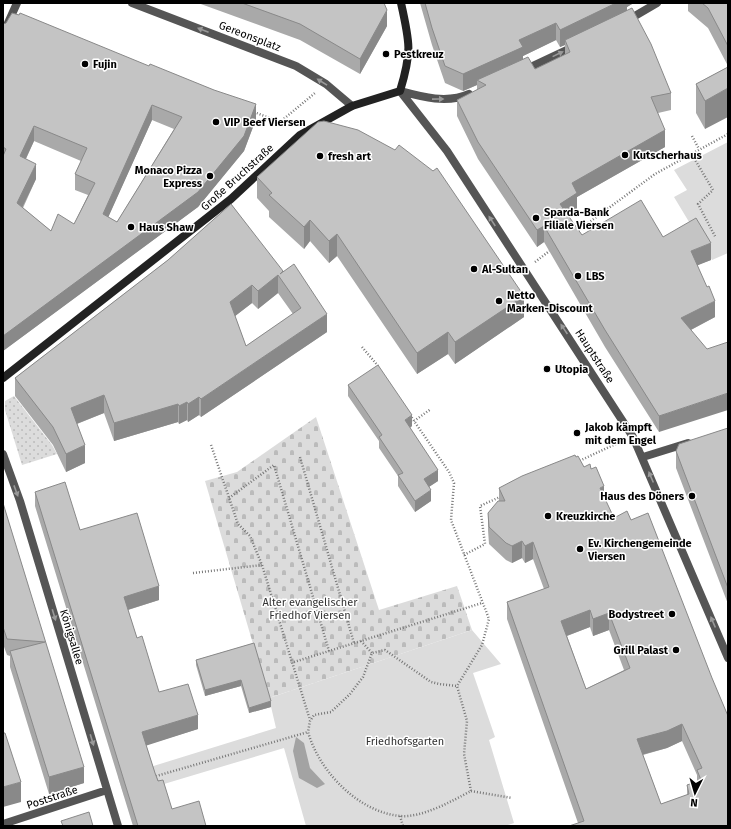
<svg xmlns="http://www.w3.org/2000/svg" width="731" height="829" font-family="'Fira Sans',sans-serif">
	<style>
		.grass { fill: url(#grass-dots) }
		.cemetery { fill: url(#cemetery-stones) }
		.park { fill: #dcdcdc }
		.water { fill: #a3a3a3 }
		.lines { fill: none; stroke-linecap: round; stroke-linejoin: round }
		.path { stroke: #777; stroke-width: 2.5; stroke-dasharray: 1 2; stroke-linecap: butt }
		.minor { stroke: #555; stroke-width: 8 }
		.secondary { stroke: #222; stroke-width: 8 }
		.wall { fill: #a9a9a9; fill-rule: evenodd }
		.shaded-wall { fill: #898989 }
		.building { fill: #c4c4c4; stroke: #898989; fill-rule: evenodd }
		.oneway { fill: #999 }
		.poi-dot { fill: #000; stroke: #fff; stroke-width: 1.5 }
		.labels { text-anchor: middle; stroke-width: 3; stroke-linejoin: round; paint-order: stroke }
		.street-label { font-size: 11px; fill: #000; stroke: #fff }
		.poi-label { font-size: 11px; font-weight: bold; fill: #000; stroke: #fff; text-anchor: start }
		.park-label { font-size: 11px; fill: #333; stroke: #fff }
	</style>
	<defs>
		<pattern id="grass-dots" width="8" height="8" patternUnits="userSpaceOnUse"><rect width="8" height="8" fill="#dcdcdc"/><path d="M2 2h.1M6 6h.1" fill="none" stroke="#bbb" stroke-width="1.8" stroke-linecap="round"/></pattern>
		<pattern id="cemetery-stones" width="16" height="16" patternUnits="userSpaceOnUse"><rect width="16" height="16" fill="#dcdcdc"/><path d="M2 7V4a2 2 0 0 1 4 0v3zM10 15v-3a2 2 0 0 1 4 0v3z" fill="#bbb"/></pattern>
	</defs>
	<rect width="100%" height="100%" fill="#fff"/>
	<!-- grass -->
	<path class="grass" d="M14,396L52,445L57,454L22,465L5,410V401Z"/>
	<!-- cemetery -->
	<path class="cemetery" d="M316,417L379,610L457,586L472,630L269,698L205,481L237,472Z"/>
	<!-- park -->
	<path class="park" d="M728,142V253L712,260L674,197L687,190L674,170Z
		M472,630L501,664L473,673L495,737L489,740L514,823L505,826H306L284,748L124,796L118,777L276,728L269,698Z"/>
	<!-- water -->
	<path class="water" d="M296,737L304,743L310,768L325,784L317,788L299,778L293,751Z"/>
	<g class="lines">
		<!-- path -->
		<path class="path" d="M254,112L280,122L315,93
			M692,136L699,149
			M691,153L713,190L698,204L716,238
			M576,232L655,174L728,134
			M535,262L552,249
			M362,347L379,367
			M410,415L449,472L454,483L451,520L489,619L482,645L457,686
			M414,421L431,409
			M211,445L238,524L250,536L262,565L310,720
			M300,457L354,643
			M577,462L620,442
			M229,498L274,465L329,651
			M464,555L485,544L480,506L500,497
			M193,573L262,565
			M361,641L372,653
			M294,662L482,603
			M153,777L308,732C319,771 358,812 400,816C422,818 452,801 471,791L464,754L467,721L457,686L439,684L431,682L385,650L372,653L363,677L350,694L331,712L314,715L310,721L308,732
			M471,791L512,798
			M400,816L403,826"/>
		<!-- minor -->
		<path class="minor" d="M132,3L296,66L326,84L352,106
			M628,20L657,3
			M3,34L17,3
			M524,70L575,46
			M400,91L447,151L633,437L728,658
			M400,91C422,97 447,104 469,94
			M3,454L20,501L118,826
			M643,457L688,443
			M3,824L107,790"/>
		<!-- secondary -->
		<path class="secondary" d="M3,378L231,199L300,135L352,106L400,91C412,52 410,43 401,3"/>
	</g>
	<!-- wall -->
	<path class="wall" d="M198,3H384L387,26L360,74L300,40Z
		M420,3H632V4L627,7V10L671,93V110L658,113L665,147L577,197V210L568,216L582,235L663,237L711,260L697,265L715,317L691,330L659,432L605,347L544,242L537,247L478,159L457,116V100L477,90V85L463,91L445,83L432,45ZM556,40L560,47L565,45V55L535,69L523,59V56Z
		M688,3H728V66L708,28L688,11Z
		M3,24L256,119L244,151L198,207L3,351ZM152,120L174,129L117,222L108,217ZM34,141L81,161L75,174V190L88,195L74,224L51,231L23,208L36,179L26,159Z
		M728,67L705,129L696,113V84Z
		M257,177L524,317L455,364L448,354L417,374L337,256L329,263L310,241L304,249L269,217V211L257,198Z
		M231,204L327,332L201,417L199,415L188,422L187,420L179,424L178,422L114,441L104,413L77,424L85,463L66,472L53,445L15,396V378L168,260ZM278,293L293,314L246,346L235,316L252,303L258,309Z
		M348,385L412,426L410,428L438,481L429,487L431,501L415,512L398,486V476L379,448V441L348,396Z
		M728,428V604L676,468V451Z
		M576,457L584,467L604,498L728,826L578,823L507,619V602L544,589L533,559L525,563L522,558L512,563L506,560L489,544L488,530V513L499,501V488ZM590,627L593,636L609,630L624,670L586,689L567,636ZM682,741L697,775V781L687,785V795L661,804L643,755L667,748Z
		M35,492L80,530L159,600L128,610L137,638L159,692L198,729L146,745L155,773L172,809L206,826H133L35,506Z
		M3,503L84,783L49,794L10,667V656L7,655L3,644Z
		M254,643L271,707L249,713L241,686L205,696L196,665V660Z"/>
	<!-- shaded-wall -->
	<path class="shaded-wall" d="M616,3H632V4L627,7V14L565,40V45L560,47V30Z
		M387,10V26L360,74V59Z
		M556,23V40L523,56V64L477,80V85L463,91V74L519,40Z
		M728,88V117L705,129V101Z
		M256,104V119L244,151L198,207L3,351V336Z
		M152,105V120L103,229V214Z
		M34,126V141L20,171V156Z
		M665,130V147L577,197V210L560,221V204L572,183Z
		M36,164V179L17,218V203Z
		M310,220V241L304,249V227Z
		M544,226V242L537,247V230Z
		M337,234V256L329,263V241Z
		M711,243V260L691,268V251Z
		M278,275V293L258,309V291Z
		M252,285V303L230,320V302Z
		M524,296V317L455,364V342Z
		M715,301V317L681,335V318Z
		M327,314V332L201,417V399Z
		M448,332V354L417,374V353Z
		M728,393V410L659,432V416Z
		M104,395V413L71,426V408Z
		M199,397V415L188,422V404Z
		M187,402V420L179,424V406Z
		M178,404V422L114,441V423Z
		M412,415V426L405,431V420Z
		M85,445V463L66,472V454Z
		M438,470V481L424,490V479Z
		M604,486V503L600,488Z
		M431,490V501L415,512V501Z
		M522,541V558L512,563V546Z
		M533,542V559L525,563V546Z
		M159,586V600L124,611V597Z
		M590,610V627L561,638V621Z
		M609,613V630L593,636V619Z
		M241,680V686L205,696V690Z
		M271,701V707L249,713V708Z
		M198,715V729L142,747V732Z
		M682,724V741L667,748L637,756V739Z
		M84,767V783L49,794V777Z
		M21,782V802L3,807V787Z"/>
	<!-- building -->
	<path class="building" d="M242,3H384L387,10L360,59L300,24Z
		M425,3H616L560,30L556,23L519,40L523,47L463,74L445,66L432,28Z
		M702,3H728V46L708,8Z
		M632,8L651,44L671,93L651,97L665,130L572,183L577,193L560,204L582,235L641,200L663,237L696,218L711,243L691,251L707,287L709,286L715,301L681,318L707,349L728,342V393L659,416L605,330L544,226L537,230L478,142L457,100L486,85L477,80L528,57L535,69L570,52L565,40Z
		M12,13L19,15L20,13L149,66L150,64L214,90L256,104L244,136L198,192L3,336V156L6,149L3,147V24L6,23ZM152,105L182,117L117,222L103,214ZM34,126L87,148L75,174L95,183L74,224L58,214L51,231L17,203L36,164L20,156Z
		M728,67V88L705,101L696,84Z
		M324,121L358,130L395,150L399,145L433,171L437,168L524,296L455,342L448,332L417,353L337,234L329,241L310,220L304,227L269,195L272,193L257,177L318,122Z
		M231,204L283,271L280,274L294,264L327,314L201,399L199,397L188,404L187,402L179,406L178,404L114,423L104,395L71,408L85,445L66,454L53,427L15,378L168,260ZM278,275L301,308L246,346L230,302L252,285L258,291Z
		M378,365L412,415L405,420L438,470L424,479L431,490L415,501L398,475L403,473L379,437L382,435L348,385Z
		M728,428V588L676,451L679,444Z
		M575,455L576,457L578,456L584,467L590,464L591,469L596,467L604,486L600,488L614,518L627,511L631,520L648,513L712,678L728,716V826H569L584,821L507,602L549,587L533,542L525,546L522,541L512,546L506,543L489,527L488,513L498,501H505L499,488L522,476ZM590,610L593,619L609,613L630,668L586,689L561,621ZM682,724L702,768L697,770L701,780L687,785L689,794L661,804L637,739L667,731Z
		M65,482L80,530L137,513L159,586L124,597L137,638L142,636L159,692L188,684L198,715L142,732L155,773L158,781L163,780L172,809L199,801L206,826H138L35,492Z
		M3,503L84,767L49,777L10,651L45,642L7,639L3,627Z
		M254,643L271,701L249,708L241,680L205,690L196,660Z
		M3,732V733H5L21,782L3,787Z
		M89,812L93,826H63L61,821Z"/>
	<!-- one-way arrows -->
	<defs><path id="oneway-solid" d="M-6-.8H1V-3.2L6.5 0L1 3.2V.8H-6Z"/></defs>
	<g class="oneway">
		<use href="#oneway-solid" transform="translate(203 30) rotate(-159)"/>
		<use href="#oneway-solid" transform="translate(558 54) rotate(-26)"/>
		<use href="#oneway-solid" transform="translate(322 82) rotate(-148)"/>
		<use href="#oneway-solid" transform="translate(438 99) rotate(-1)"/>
		<use href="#oneway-solid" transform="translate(492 221) rotate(-123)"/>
		<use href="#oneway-solid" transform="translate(564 329) rotate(-124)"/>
		<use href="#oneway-solid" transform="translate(651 477) rotate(-113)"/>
		<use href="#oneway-solid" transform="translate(16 491) rotate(70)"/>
		<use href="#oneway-solid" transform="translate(54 615) rotate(73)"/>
		<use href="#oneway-solid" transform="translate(713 622) rotate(-113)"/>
		<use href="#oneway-solid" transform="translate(92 740) rotate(73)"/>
	</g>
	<!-- markers -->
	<g class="poi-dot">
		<circle cx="386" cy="54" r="4"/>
		<circle cx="85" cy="64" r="4"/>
		<circle cx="216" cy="122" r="4"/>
		<circle cx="625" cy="155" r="4"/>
		<circle cx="320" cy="156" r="4"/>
		<circle cx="210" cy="176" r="4"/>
		<circle cx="536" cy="218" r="4"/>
		<circle cx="131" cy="227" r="4"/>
		<circle cx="474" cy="269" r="4"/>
		<circle cx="578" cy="276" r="4"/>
		<circle cx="499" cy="301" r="4"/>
		<circle cx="547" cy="369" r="4"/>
		<circle cx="577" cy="433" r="4"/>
		<circle cx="692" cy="496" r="4"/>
		<circle cx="548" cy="516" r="4"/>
		<circle cx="580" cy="549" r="4"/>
		<circle cx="672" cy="614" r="4"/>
		<circle cx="676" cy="650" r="4"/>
	</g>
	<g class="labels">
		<!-- street labels -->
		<g class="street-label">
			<text transform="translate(250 36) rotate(21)" y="4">Gereonsplatz</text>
			<text transform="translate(237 177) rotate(-42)" y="4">Große Bruchstraße</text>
			<text transform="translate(595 356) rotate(57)" y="4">Hauptstraße</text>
			<text transform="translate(72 637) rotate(73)" y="4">Königsallee</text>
			<text transform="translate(52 797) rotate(-18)" y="4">Poststraße</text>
		</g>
		<!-- poi labels -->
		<g class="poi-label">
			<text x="394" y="58">Pestkreuz</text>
			<text x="93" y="68">Fujin</text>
			<text x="224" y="126">VIP Beef Viersen</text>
			<text x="633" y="159">Kutscherhaus</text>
			<text x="328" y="160">fresh art</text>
			<text x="202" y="174" text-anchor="end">Monaco Pizza<tspan x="202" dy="13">Express</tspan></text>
			<text x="544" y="216">Sparda-Bank<tspan x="544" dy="13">Filiale Viersen</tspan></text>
			<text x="139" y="231">Haus Shaw</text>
			<text x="482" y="273">Al-Sultan</text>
			<text x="586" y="280">LBS</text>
			<text x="507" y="299">Netto<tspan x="507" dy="13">Marken-Discount</tspan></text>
			<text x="555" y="373">Utopia</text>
			<text x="585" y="431">Jakob kämpft<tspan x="585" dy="13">mit dem Engel</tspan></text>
			<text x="684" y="500" text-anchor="end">Haus des Döners</text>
			<text x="556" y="520">Kreuzkirche</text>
			<text x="588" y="547">Ev. Kirchengemeinde<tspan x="588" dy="13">Viersen</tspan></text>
			<text x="664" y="618" text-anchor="end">Bodystreet</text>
			<text x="668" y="654" text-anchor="end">Grill Palast</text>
		</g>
		<!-- park labels -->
		<g class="park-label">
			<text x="310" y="606">Alter evangelischer<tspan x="310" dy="13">Friedhof Viersen</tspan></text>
			<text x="405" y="745">Friedhofsgarten</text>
		</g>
	</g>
	<!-- border -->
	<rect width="731" height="829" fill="none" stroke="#000000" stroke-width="8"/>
	<!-- north arrow -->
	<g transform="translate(695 793) rotate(185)" stroke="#ffffff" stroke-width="3" paint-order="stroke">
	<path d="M0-3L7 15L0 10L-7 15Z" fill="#000000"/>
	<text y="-6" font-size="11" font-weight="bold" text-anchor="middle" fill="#000000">N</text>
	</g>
</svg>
